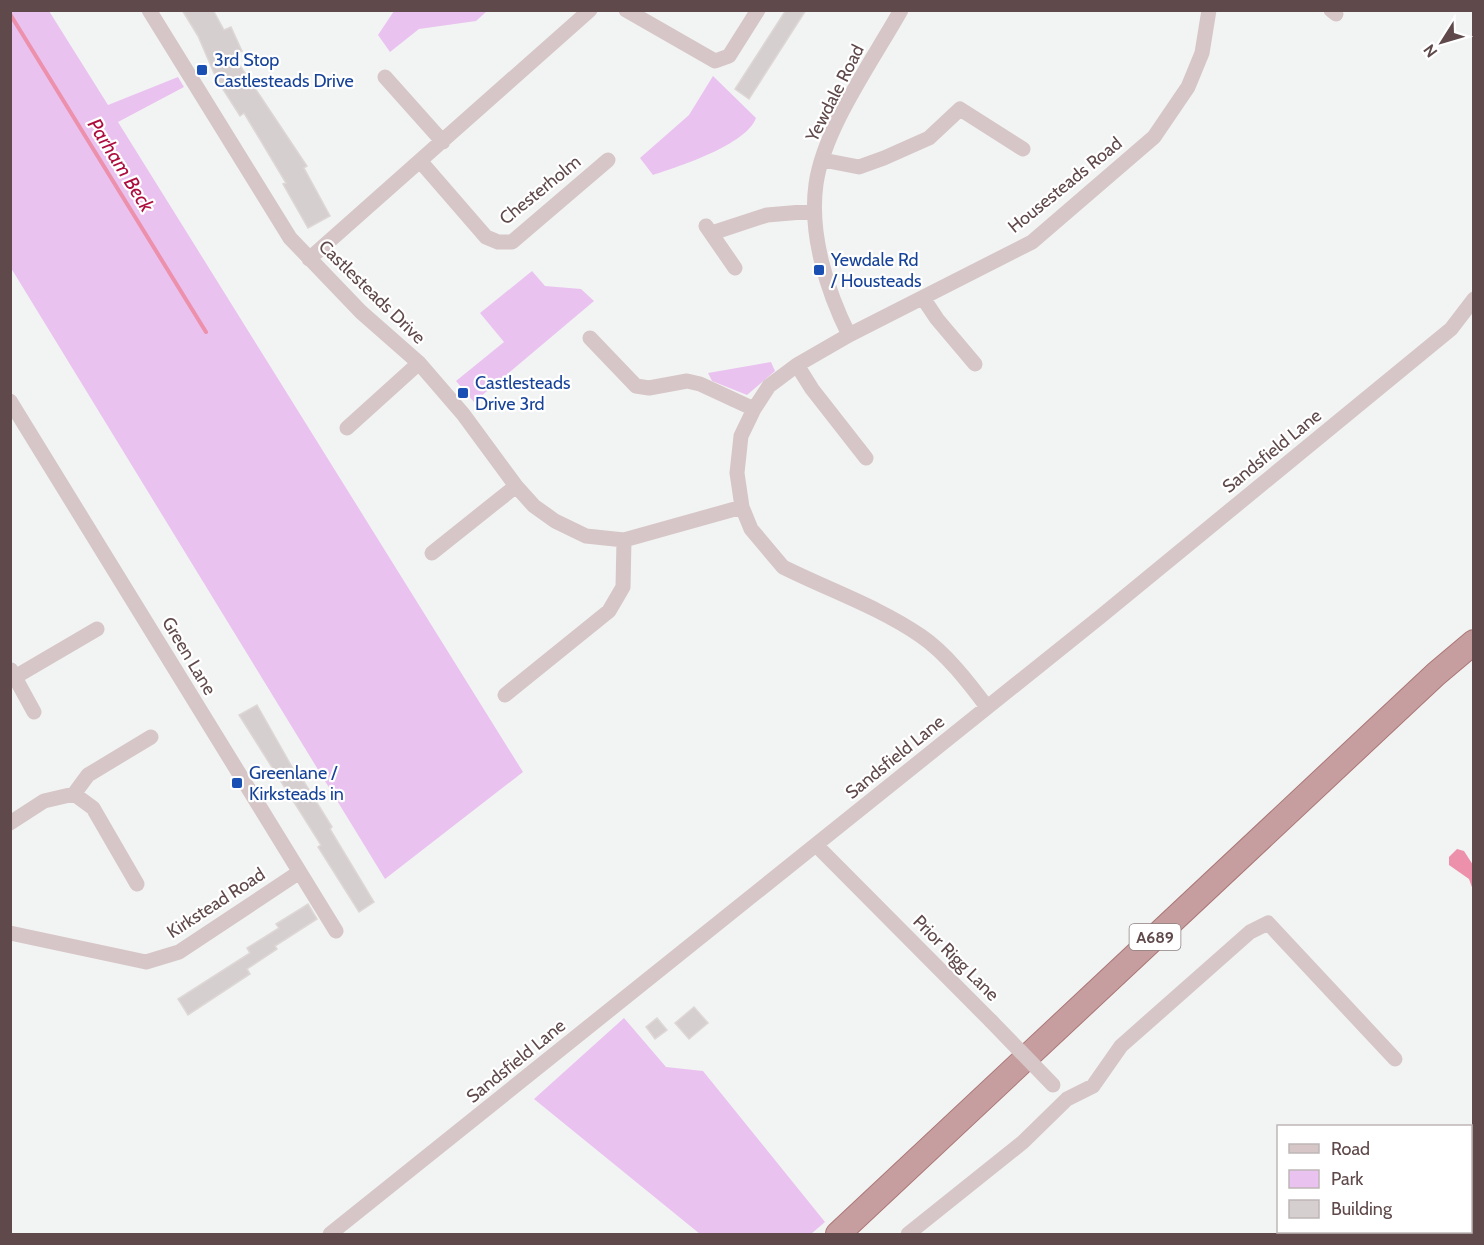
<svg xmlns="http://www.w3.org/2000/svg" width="1484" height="1245" font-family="Cabin,sans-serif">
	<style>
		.green { fill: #eac2f0 }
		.water { fill: #ec90ac }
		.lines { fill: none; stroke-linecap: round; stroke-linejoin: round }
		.stream { stroke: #ec90ac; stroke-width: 4 }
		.building { fill: #d6cfcf; stroke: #ddd7d6; stroke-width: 1.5 }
		.trunk-casing { stroke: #ab7676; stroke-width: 26 }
		.minor { stroke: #d6c6c7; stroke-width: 15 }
		.trunk { stroke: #c79e9f; stroke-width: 24 }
		.minor-bridge { stroke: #d6c6c7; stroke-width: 15 }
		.transit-dot { fill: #1a4fb4; stroke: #fff; stroke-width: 2 }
		.labels { text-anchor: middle; stroke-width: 4.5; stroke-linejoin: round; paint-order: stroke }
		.shield { fill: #fff; stroke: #8f8080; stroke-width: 1.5 }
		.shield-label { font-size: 16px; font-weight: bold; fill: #5f494a }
		.transit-label { font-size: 18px; fill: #164399; stroke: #fff; text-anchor: start }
		.street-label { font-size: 18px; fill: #5f494a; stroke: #fff }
		.water-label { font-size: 20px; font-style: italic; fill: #ad0e3f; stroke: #fff }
	</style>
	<rect width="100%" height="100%" fill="#f2f4f3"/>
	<!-- green -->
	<path class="green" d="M11,10L49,11L108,105L178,77L184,87L118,122L523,772L385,879L11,268Z
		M394,11V10L487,11L476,21L419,29L390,52L378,35Z
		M713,76L756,118C746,145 680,166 653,175L640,158L689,115Z
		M532,271L545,286L581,289L594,301L474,402L456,381L504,342L480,313Z
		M771,362L775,371L747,395L712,381L708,373Z
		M624,1018L666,1067L703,1071L825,1222L811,1234H700L534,1099Z"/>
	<!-- water -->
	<path class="water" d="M1457,849L1464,851L1473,865V890L1469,879L1449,865V857Z"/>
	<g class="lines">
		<!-- stream -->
		<path class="stream" d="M10,14L206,332"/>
	</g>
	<!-- building -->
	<path class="building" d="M182,10H213L224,30L231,27L242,51L233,55L307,166L304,168L330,216L308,228L283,184L286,183L244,113L240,116L217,80L198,36Z
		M786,10H806L749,99L735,89Z
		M257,705L296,774L298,772L332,827L330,829L374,902L359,912L318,847L321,845L239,715Z
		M308,904L317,919L275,946L277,949L247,969L250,974L188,1015L178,999L250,953L247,948L279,928L276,924Z
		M694,1007L708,1023L689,1039L675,1023Z
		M657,1018L667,1030L655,1039L646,1027Z"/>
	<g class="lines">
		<!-- trunk casing -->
		<g class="trunk-casing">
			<path id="trunk" d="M838,1234L1436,674L1474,642"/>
		</g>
		<!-- minor -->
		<path class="minor" d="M149,10L290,238L361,312L419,363L463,414L516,486L534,506L555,521L586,536L624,540L742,507
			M626,10L715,61L729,56L758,10
			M1331,10L1336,14
			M385,77L443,142
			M823,160L859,167L884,158L929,138L960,109L1023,149
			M421,162L486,237L498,242H512L608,160
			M706,226L735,268
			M712,233L767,215L814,211
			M309,259L590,10
			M923,298L937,319L975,364
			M849,335C827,291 809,234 816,184C824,128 873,60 901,10
			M590,338L636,386L649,388L687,381L700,384L754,409
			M797,365L812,389L866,458
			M10,401L336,931
			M347,428L419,363
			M432,553L516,486
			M11,670L34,712
			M15,677L97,629
			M505,695L609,611L623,587L624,540
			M987,707C969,683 946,653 921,636C879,607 829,590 783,567L751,529L742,507L737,473L741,436L754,409L769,386L797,365L849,335L1032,242L1154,137L1188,87L1202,53L1209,10
			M74,794L88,775L151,737
			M10,823L44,801L74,794L93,808L137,884
			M816,845L991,1021
			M10,933L146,962L179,952L298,873
			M330,1234L1100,617L1451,329L1474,299
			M908,1234L1023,1142L1067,1099L1093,1086L1121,1046L1250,932L1268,923L1395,1059"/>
		<!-- trunk -->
		<use href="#trunk" class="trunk"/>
		<!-- minor-bridge -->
		<path class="minor-bridge" d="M991,1021L1053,1085"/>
	</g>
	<!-- markers -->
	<g class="transit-dot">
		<rect x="196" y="64" width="12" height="12" rx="3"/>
		<rect x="813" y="264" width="12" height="12" rx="3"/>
		<rect x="457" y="387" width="12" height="12" rx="3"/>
		<rect x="231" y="777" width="12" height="12" rx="3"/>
	</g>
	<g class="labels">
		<!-- shield labels -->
		<rect class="shield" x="1129.5" y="924" width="51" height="26" rx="4.5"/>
		<g class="shield-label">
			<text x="1155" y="943">A689</text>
		</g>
		<!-- transit labels -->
		<g class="transit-label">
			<text x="214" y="66">3rd Stop<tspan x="214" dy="21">Castlesteads Drive</tspan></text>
			<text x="831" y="266">Yewdale Rd<tspan x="831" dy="21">/ Housteads</tspan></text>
			<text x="475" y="389">Castlesteads<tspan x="475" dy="21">Drive 3rd</tspan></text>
			<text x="249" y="779">Greenlane /<tspan x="249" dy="21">Kirksteads in</tspan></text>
		</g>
		<!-- street labels -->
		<g class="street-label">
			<text transform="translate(835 93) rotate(-63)" y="6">Yewdale Road</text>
			<text transform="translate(1065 185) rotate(-39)" y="6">Housesteads Road</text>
			<text transform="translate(540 190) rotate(-39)" y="6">Chesterholm</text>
			<text transform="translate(372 292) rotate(44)" y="6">Castlesteads Drive</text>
			<text transform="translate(1272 451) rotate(-39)" y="6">Sandsfield Lane</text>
			<text transform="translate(189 656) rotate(59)" y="6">Green Lane</text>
			<text transform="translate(895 757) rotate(-39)" y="6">Sandsfield Lane</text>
			<text transform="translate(216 903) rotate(-33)" y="6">Kirkstead Road</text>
			<text transform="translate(956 958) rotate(45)" y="6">Prior Rigg Lane</text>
			<text transform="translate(516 1061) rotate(-39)" y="6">Sandsfield Lane</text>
		</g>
		<!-- water labels -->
		<g class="water-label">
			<text transform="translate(121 165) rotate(58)" y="7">Parham Beck</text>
		</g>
	</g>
	<!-- border -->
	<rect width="1484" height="1245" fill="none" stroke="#5f494a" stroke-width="24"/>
	<!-- legend -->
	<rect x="1277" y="1125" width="195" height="108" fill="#ffffff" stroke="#bfb6b7" stroke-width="1.5"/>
	<rect x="1289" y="1144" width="30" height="9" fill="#d6c6c7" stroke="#bfb6b7" stroke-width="1.5"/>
	<text x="1331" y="1155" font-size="18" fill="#5f494a">Road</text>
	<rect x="1289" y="1170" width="30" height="18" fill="#eac2f0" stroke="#bfb6b7" stroke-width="1.5"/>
	<text x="1331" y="1185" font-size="18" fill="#5f494a">Park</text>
	<rect x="1289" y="1200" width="30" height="18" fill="#d6cfcf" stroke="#bfb6b7" stroke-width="1.5"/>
	<text x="1331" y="1215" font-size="18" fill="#5f494a">Building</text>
	<!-- north arrow -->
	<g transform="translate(1442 42) rotate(233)" stroke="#ffffff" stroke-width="4.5" paint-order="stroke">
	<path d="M0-4.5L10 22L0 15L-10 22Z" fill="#5f494a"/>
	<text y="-9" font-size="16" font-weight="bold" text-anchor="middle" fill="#5f494a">N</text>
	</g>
</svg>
